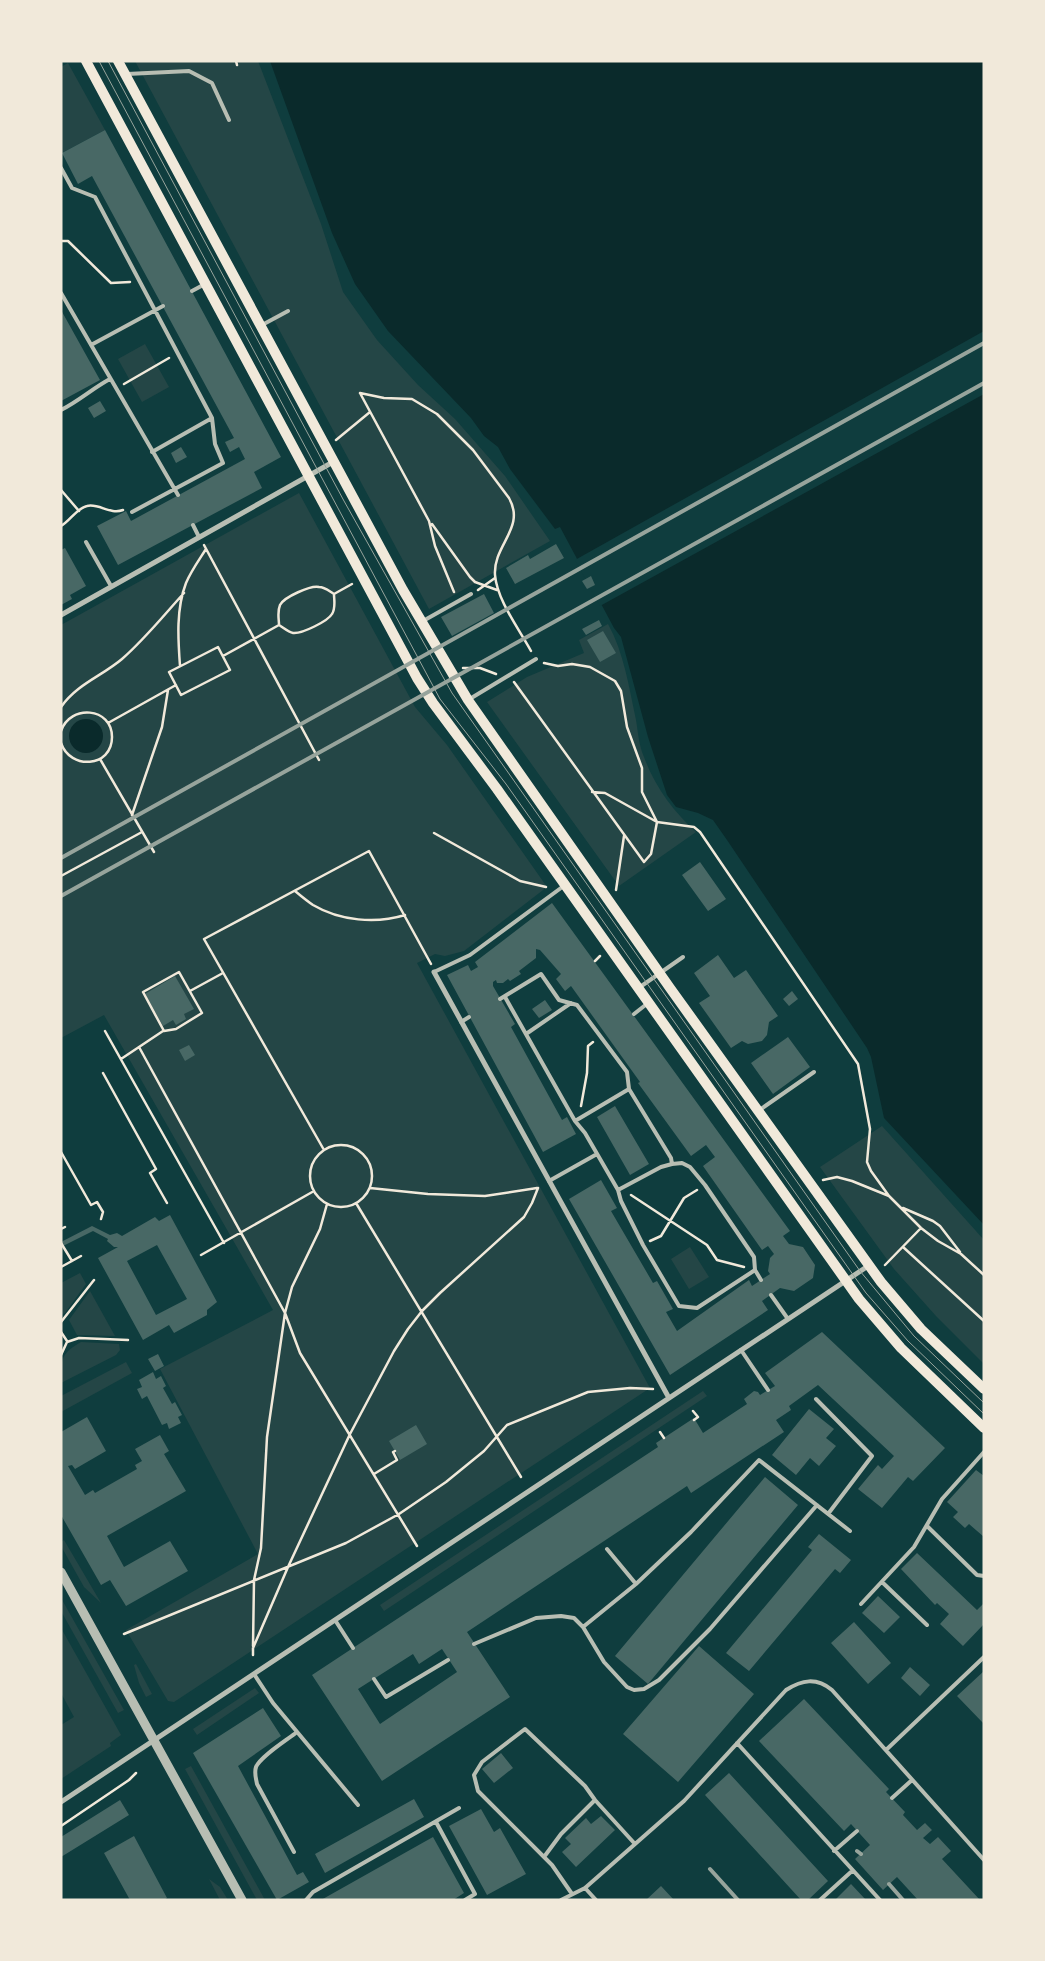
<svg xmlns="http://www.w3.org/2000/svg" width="1045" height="1961" font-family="Barlow,sans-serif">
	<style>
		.green { fill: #244646 }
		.water { fill: #0a2a2b }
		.pier { fill: #0f3d3e }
		.building { fill: #486865; fill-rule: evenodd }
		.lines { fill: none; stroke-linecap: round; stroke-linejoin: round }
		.path { stroke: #f1e9da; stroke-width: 2.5 }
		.service { stroke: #b8beb3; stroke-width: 4 }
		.minor { stroke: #b8beb3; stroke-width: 5 }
		.tertiary { stroke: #b8beb3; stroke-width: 9 }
		.secondary { stroke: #f1e9da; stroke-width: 10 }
		.tram { stroke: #97a49c; stroke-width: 1 }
		.rail { stroke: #97a49c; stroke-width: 4 }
	</style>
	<rect width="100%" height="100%" fill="#0f3d3e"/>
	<!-- green -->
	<path class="green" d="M135,61H258L321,224L343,292L377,340L418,385L455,419L505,476L550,541L429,609Z
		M68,63L105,130L62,153L61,67Z
		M145,344L169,387L142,402L118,359Z
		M299,493L415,707L447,745L547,887L464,951L445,956L435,954L417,963L650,1388L174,1702L168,1701L126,1630L258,1554L160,1369L273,1310L104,1015L61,1038V625Z
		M608,624C624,653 629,687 636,720C638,732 639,746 644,757C655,787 673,811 696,832L619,886L487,702L527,677L584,653L579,640Z
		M882,1126L984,1240V1364L936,1316L894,1269L820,1167Z
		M690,1247L709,1277L689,1289L671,1259Z
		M80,1273L86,1284L65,1313L61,1315V1283Z
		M90,1291L115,1336L77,1335L69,1320Z
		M81,1342L119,1344L120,1350L116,1355L61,1383C61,1360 60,1354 81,1342Z
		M126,1362L132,1373L61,1412V1396Z
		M703,1391L707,1396L384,1611L380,1605Z
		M64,1540L101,1603L84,1587L61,1546V1542Z
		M61,1598L124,1710L118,1713L61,1611Z
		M61,1628L121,1735L110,1743L111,1746L61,1779V1725L74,1717L61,1693Z
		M136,1664L152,1694L146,1697L139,1683L134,1665Z
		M255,1688L259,1693L197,1735L193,1729Z
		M191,1766L265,1900H257L185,1769Z
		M209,1879L220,1887L228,1900H220Z"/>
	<!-- water -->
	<path class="water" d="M270,61H984V1225L884,1118L871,1057L867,1048L727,840L713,820L698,813L676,807L667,795L648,737L621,637L614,628L560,527L555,529L510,469L498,447L484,436L471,418L388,331L355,284L332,233Z
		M69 736a17 17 0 1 1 34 0a17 17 0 1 1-34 0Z"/>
	<!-- pier -->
	<path class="pier" d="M984,331V394L600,606L575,560Z"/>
	<!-- building -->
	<path class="building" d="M105,130L281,457L254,472L262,488L118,565L97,526L126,511L131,521L245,459L239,447L230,452L225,442L234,438L92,176L78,184L62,153Z
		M61,310L100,380L61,401Z
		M100,401L106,411L94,418L88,408Z
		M181,447L187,457L176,463L171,453Z
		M556,544L564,558L515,584L506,568L528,555L530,559Z
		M65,548L86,586L70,595L72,599L61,605V550Z
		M591,576L595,585L587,589L582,581Z
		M484,594L494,613L452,636L441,617Z
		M599,620L602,626L586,635L582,629Z
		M603,631L616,653L600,662L587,640Z
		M700,862L726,899L708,911L682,875Z
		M552,903L790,1231L783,1236L789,1244L803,1247L815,1265L813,1278L794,1291L780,1288L762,1301L768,1310L670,1375L569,1199L601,1180L617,1208L611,1211L653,1283L657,1281L673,1309L666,1312L677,1331L749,1280L752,1286L770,1274L768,1271L770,1258L774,1254L768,1246L762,1250L703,1166L715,1157L706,1145L691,1156L638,1083L640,1082L571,986L565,991L556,979L561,974L540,950L536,949V958L519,971L521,974L510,981L508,979L503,983H497L496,980L493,982V986L515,1024L511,1027L562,1120L567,1117L576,1134L543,1152L447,975L468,965L471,971L478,967L475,962Z
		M718,955L734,978L746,970L778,1016L769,1022L767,1035L762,1041L748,1044L742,1041L731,1048L699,1003L710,996L694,973Z
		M175,976L194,1009L184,1014L186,1019L176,1025L173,1020L163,1026L145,994Z
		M792,991L798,999L789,1006L783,999Z
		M545,1000L552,1010L539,1018L532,1009Z
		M788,1037L810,1067L773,1094L751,1063Z
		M189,1045L195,1055L185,1061L179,1050Z
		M615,1106L649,1164L630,1175L597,1117Z
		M170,1215L217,1302L207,1310V1315L174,1333L169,1325L143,1340L98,1258L118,1247H114L107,1241L108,1239L93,1231L61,1247V1242L92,1226L110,1235L117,1233L122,1236L155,1217L159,1221ZM157,1245L187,1299L156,1315L127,1261Z
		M822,1332L945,1448L913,1481L908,1477L882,1508L858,1489L878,1465L882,1469L894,1456L818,1385L789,1406L791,1410L776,1420L784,1432L691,1493L687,1486L467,1632L510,1697L382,1781L312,1675L658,1447L656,1443L694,1418L703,1433L747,1404L744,1399L754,1391L758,1392L760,1395L775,1386L765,1373ZM442,1649L457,1672L380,1724L358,1689L413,1654L419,1664Z
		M158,1354L164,1366L155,1371L148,1359Z
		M153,1372L156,1379L161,1376L166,1386L163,1388L172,1404L175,1402L182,1415L178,1417L181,1423L169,1429L167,1423L162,1425L147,1396L142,1399L137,1389L142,1387L139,1380Z
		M809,1409L834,1429L826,1438L836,1446L819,1466L810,1458L796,1475L772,1455Z
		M87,1417L106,1451L75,1469L72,1465L68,1466L85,1495L93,1490L95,1493L137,1469L135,1465L142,1461L135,1449L160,1435L169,1451L164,1454L186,1491L107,1536L124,1567L170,1541L188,1571L126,1606L110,1580L101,1585L61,1515V1432Z
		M416,1425L427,1444L400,1460L389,1441Z
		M976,1470L984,1476V1537L969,1524L965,1528L953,1517L958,1512L947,1502Z
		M765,1477L798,1505L648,1684L615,1656Z
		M819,1534L851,1560L840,1573L835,1569L749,1671L726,1653L812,1550L808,1547Z
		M917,1553L977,1610L984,1603V1624L963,1646L940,1624L949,1614L937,1603L935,1605L901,1569Z
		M878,1596L900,1617L884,1633L862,1613Z
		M854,1622L891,1663L868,1684L831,1643Z
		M699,1646L754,1694L678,1782L623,1734Z
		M910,1667L930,1685L920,1696L901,1678Z
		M984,1671V1724L957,1696Z
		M804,1699L889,1789L886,1792L905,1812L903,1815L917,1830L925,1823L932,1830L923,1838L930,1844L938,1837L951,1851L942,1859L980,1900H918L897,1877L883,1890L855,1859L870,1845L851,1824L844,1831L759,1741Z
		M263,1708L281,1736L238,1766L297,1875L303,1872L309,1882L277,1900L193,1753Z
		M501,1753L513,1768L494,1783L482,1769Z
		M729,1773L828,1881L808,1900H801L705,1795Z
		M414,1799L424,1817L325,1873L315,1854Z
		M120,1800L129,1815L61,1857V1837Z
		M481,1809L494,1832L500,1828L526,1874L487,1895L449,1826Z
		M601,1816L615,1830L576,1867L562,1852L571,1844L565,1838L586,1818L591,1824Z
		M134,1836L167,1898L164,1900H130L104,1853Z
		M433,1837L464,1893L453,1900H321Z
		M851,1884L866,1900H835Z
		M661,1886L674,1900H646Z"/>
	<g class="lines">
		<!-- path -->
		<path class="path" d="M236,61L237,65
			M61,241H68L111,283L130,282
			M124,384L169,358
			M360,393L384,398L412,399L437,414L473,450L509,498C526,528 493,545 495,575C497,600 519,629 531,651
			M360,393L429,521L435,546L454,592
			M336,440L370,412
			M61,490L79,511
			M432,524L470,577L475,582L497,590
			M61,526C70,521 77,508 87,506C99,503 110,515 123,510
			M204,545L319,760
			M478,590L495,578
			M334,594L352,584
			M279,625C279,619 277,612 280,605C284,597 311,585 319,587C325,587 329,591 334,594
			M279,625C284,628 288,632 293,633C302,634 328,621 332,614C336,608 334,600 334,594
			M218,647L230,670L181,695L169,672Z
			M223,656L279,625
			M544,663L558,666L572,664L590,667L615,681L621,691L627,727L642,768V792L657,822L694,827L700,832L858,1064L870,1129L867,1162L871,1171L889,1196
			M180,666C178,639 176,609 186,583C191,571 199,560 206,549
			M463,668H480L496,674
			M514,682L644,862L651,854L657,822L605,793L592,792
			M61,707C77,684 102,676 122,659C145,639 164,615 184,593
			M108,723L176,685
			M61,731C70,704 112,707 112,737C112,768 70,770 61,743
			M100,759L154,852
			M132,815L162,727L168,690
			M434,833L520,881L546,887
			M61,876L142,832
			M616,890L624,836
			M295,891C301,896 307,901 313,905C340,921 376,924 405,915
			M595,961L600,956
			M179,972L202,1013L176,1029L164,1031L143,992Z
			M190,991L223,973
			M105,1031L224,1243
			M139,1047L285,1313L300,1353L417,1546
			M121,1059L163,1031
			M103,1073L156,1169L150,1173L167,1203
			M581,1106L587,1073L588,1046L593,1042
			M310 1176a31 31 0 1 1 62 0a31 31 0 1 1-62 0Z
			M324,1150L204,939L369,851L431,964
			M61,1152L91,1205L97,1202L103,1212L101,1219
			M823,1180L837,1177L852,1181L889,1196L921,1228L938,1241L961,1254L984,1275
			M370,1188L428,1194L485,1196L537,1188
			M631,1195L707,1245L717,1260L744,1267
			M356,1203L521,1477
			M903,1208L933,1221L940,1226L960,1252
			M61,1229L65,1227
			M650,1241L661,1236L684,1198L697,1190
			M61,1243L72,1261
			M903,1247L984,1321
			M201,1255L314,1191
			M885,1265L921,1228
			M61,1267L81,1256
			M61,1322L94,1280
			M61,1332L67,1341
			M61,1355L67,1342L79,1338L128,1340
			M693,1411L698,1417L694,1420
			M660,1432L664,1438
			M374,1474L397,1460L393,1452L395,1451
			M124,1634L346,1543L399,1514L446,1482L484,1451L507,1425L588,1392L630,1388L653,1389
			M253,1646L254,1580L261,1548L267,1437L285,1313L292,1287L320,1229L327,1204
			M253,1655V1648L288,1567L350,1434L394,1351L408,1329L422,1311L440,1293L524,1217L532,1203L538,1188
			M61,1826L129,1780L136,1773"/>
		<!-- service -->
		<path class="service" d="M127,74L189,71L212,83L229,120
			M61,168L72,188L95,197L212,418L215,444L223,463L132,512
			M192,291L205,284
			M61,293L178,495
			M262,325L288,311
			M91,345L163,306
			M61,410C79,401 93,388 110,379
			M152,452L212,418
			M193,525L199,537
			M86,542L111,586
			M423,621L471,594
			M468,700L536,659
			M434,972L470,955L565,885
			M640,987L683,957
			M505,997L575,1121L585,1133L618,1190L621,1201L643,1245L679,1306L697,1308L755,1270L761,1280
			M500,999L541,974L559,1000L577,1005L627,1072L629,1089L671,1158L672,1164L682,1163L690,1167L705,1185L754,1257L755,1270
			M634,1014L648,1003
			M461,1022L469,1017
			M526,1034L571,1003
			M758,1111L814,1072
			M575,1121L629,1089
			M549,1181L597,1154
			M618,1190L661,1167L672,1164
			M771,1295L788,1319
			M741,1350L768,1390
			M816,1399L872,1456L828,1514
			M927,1526L977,1575L984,1576
			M607,1549L636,1584
			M882,1582L927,1625
			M861,1604L914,1547L942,1499L984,1452
			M335,1620L353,1648
			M583,1627L636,1584L691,1532L759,1460L850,1531
			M474,1644L536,1618L561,1616L574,1618L583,1627L604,1662L627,1687L634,1690L644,1689L659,1680L710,1629L817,1505
			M254,1674L273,1703L358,1805
			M374,1679L386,1697L448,1660
			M737,1743L880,1900
			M886,1750L984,1657
			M892,1798L912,1780
			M436,1822L475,1894L465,1900
			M834,1851L857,1831
			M294,1852L257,1784C256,1778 254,1773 256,1767C261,1756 287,1740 297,1732
			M544,1857L561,1834L595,1800
			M585,1888L596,1900
			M572,1894L552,1865L478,1791L474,1775L482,1762L525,1729L585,1786L595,1800L635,1844
			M306,1900L313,1892L459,1808
			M561,1900L585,1888L684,1801L786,1690C802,1680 816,1677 832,1690L984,1860
			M820,1900L852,1871"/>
		<!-- minor -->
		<path class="minor" d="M61,615L333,462
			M434,972L669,1398
			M61,1802L868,1266"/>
		<!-- tertiary -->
		<path class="tertiary" d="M61,1572L242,1900"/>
		<!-- secondary -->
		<path class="secondary" d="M86,61L417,678L433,703L497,789L859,1299L901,1348L984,1428
			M118,61L403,590L468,700L670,988L881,1282L921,1329L984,1389"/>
		<!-- tram -->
		<path class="tram" d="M99,61L440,699L506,784L866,1293L908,1341L984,1414
			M108,61L344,501L452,693L860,1271L914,1336L984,1403"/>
		<!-- rail -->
		<path class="rail" d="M61,858L984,343
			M61,896L984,383
			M857,1851L861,1854
			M710,1869L738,1900
			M889,1884L903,1900"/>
	</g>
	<!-- border -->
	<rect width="1045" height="1961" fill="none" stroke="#f1e9da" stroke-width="125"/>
</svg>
